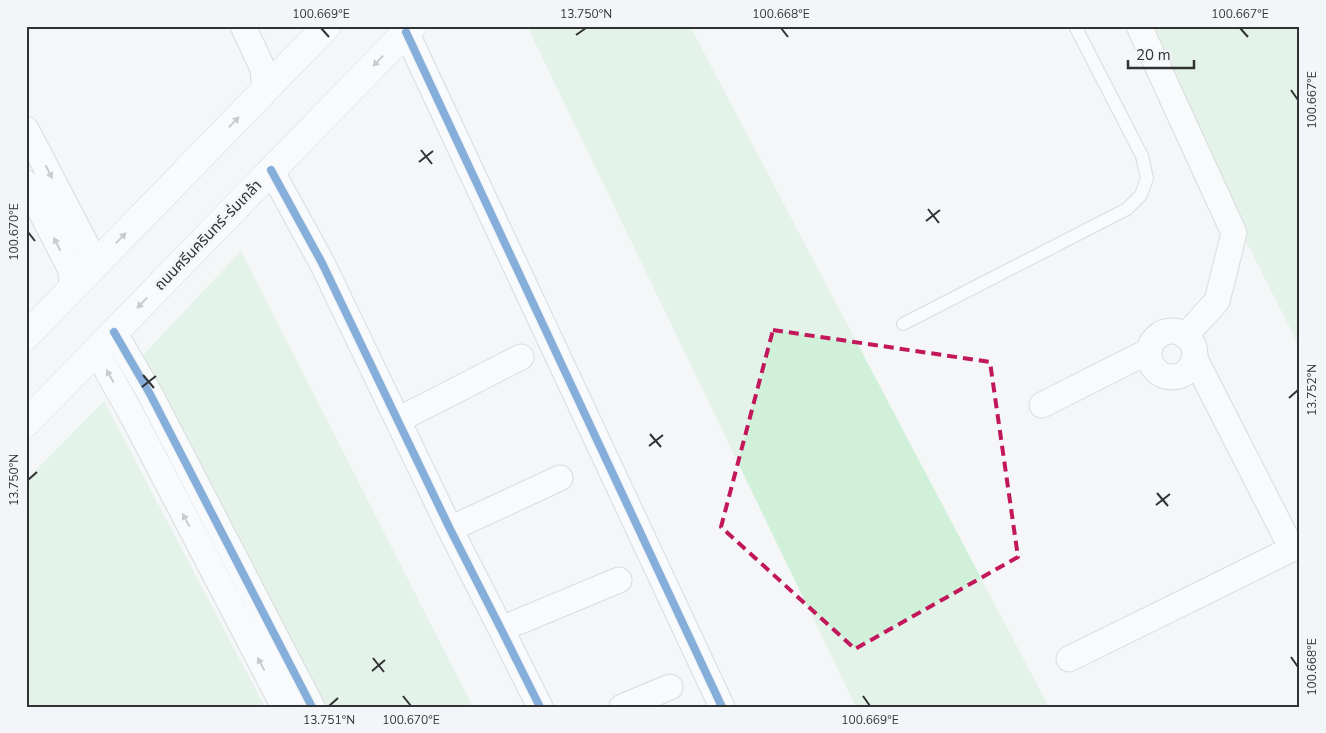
<svg xmlns="http://www.w3.org/2000/svg" width="1326" height="733" font-family="'Nunito Sans','Noto Sans Thai',sans-serif">
	<style>
		.green { fill: #d1f0da }
		.lines { fill: none; stroke-linecap: round; stroke-linejoin: round }
		.lane-casing { stroke: #b8baba; stroke-width: 14 }
		.street-casing { stroke: #b8baba; stroke-width: 27 }
		.primary-casing { stroke: #b8baba; stroke-width: 29 }
		.lane { stroke: #fdfefe; stroke-width: 12 }
		.street { stroke: #fdfefe; stroke-width: 25 }
		.primary { stroke: #fdfefe; stroke-width: 28 }
		.cycleway-casing { stroke: #f3f6f8; stroke-width: 11 }
		.cycleway { stroke: #0057b8; stroke-width: 8 }
		.oneway { fill: #979898 }
		.marked { fill: none; stroke: #c2185b; stroke-width: 4; stroke-dasharray: 10 6; stroke-linejoin: round }
		.ticks { fill: none; stroke: #313233; stroke-width: 2 }
		.labels { text-anchor: middle; stroke-width: 5; stroke-linejoin: round; paint-order: stroke }
		.street-label { font-size: 15px; fill: #313233; stroke: #f3f6f8 }
		.neatline { fill: none; stroke: #313233; stroke-width: 2 }
		.ticks-label { font-size: 12px; text-anchor: middle; fill: #313233 }
	</style>
	<rect width="100%" height="100%" fill="#f4f6f7"/>
	<!-- green -->
	<path class="green" d="M527,26H690L1049,707H856Z
		M1137,26H1300V348Z
		M241,251L473,707H322L142,356Z
		M104,401L265,707H26V480Z"/>
	<g class="lines">
		<!-- lane casing -->
		<g class="lane-casing">
			<path id="lane" d="M903,324L1127,209L1141,195L1147,178L1142,156L1075,26"/>
		</g>
		<!-- street casing -->
		<g class="street-casing">
			<path id="street" d="M243,26L263,69L265,90
				M1139,26L1234,233L1217,301L1185,336
				M406,32L722,707
				M26,129L90,252V270
				M271,170L322,263L450,529L501,629L540,707
				M26,183L71,270L72,289
				M1149 354a23 23 0 1 1 46 0a23 23 0 1 1-46 0Z
				M114,332L150,394L312,707
				M96,351L132,415L284,707
				M1194,357L1292,549
				M1042,405L1149,351
				M398,420L521,357
				M450,529L560,478
				M501,629L619,580
				M1069,659L1300,545
				M622,707L670,687"/>
		</g>
		<!-- primary casing -->
		<g class="primary-casing">
			<path id="primary" d="M26,336L327,26
				M26,423L412,26"/>
		</g>
		<!-- lane -->
		<use href="#lane" class="lane"/>
		<!-- street -->
		<use href="#street" class="street"/>
		<!-- primary -->
		<use href="#primary" class="primary"/>
		<!-- cycleway casing -->
		<g class="cycleway-casing">
			<path id="cycleway" d="M406,32L722,707
				M271,170L322,263L450,529L501,629L540,707
				M114,332L150,394L312,707"/>
		</g>
		<!-- cycleway -->
		<use href="#cycleway" class="cycleway"/>
	</g>
	<!-- one-way arrows -->
	<defs><path id="oneway-solid" d="M-6-.8H1V-3.2L6.5 0L1 3.2V.8H-6Z" transform="scale(1.25)"/></defs>
	<g class="oneway">
		<use href="#oneway-solid" transform="translate(378 61) rotate(134)"/>
		<use href="#oneway-solid" transform="translate(234 122) rotate(-46)"/>
		<use href="#oneway-solid" transform="translate(49 172) rotate(63)"/>
		<use href="#oneway-solid" transform="translate(121 238) rotate(-46)"/>
		<use href="#oneway-solid" transform="translate(57 244) rotate(-117)"/>
		<use href="#oneway-solid" transform="translate(142 303) rotate(134)"/>
		<use href="#oneway-solid" transform="translate(110 376) rotate(-119)"/>
		<use href="#oneway-solid" transform="translate(186 520) rotate(-118)"/>
		<use href="#oneway-solid" transform="translate(261 664) rotate(-118)"/>
	</g>
	<!-- marked area -->
	<path d="M0 0H1326V733H0ZM773,330L990,362L1018,557L855,649L721,527Z" fill="#f4f6f7" fill-opacity=".55" fill-rule="evenodd"/>
	<path class="marked" d="M773,330L990,362L1018,557L855,649L721,527Z"/>
	<!-- ticks -->
	<path class="ticks" d="M321,28L329,37M781,28L788,37M1240,28L1248,37M576,35L586,28M1291,90L1298,100M421,150L432,164M419,162L433,151M928,209L939,223M926,221L940,210M28,232L35,241M143,375L154,388M142,387L156,376M1289,398L1298,390M650,434L661,447M649,446L663,435M28,480L37,472M1157,493L1168,506M1156,505L1170,494M1291,657L1298,667M373,658L384,672M372,671L385,660M403,696L411,706M863,696L870,706M329,706L338,698"/>
	<g class="labels">
		<!-- street labels -->
		<g class="street-label">
			<text transform="translate(208 235) rotate(-46)" y="5">ถนนศรีนครินทร์-ร่มเกล้า</text>
		</g>
	</g>
	<!-- border -->
	<rect width="1326" height="733" fill="none" stroke="#f3f6f8" stroke-width="55"/>
	<!-- scale -->
	<path d="M1128 60v8h66v-8" fill="none" stroke="#313233" stroke-width="2.5"/>
	<text x="1136" y="60" font-size="15" fill="#313233" stroke="#f3f6f8" stroke-width="4" paint-order="stroke">20 m</text>
	<rect x="28" y="28" width="1270" height="678" class="neatline"/>
	<g class="ticks-label">
		<text x="321" y="18">100.669°E</text>
		<text x="586" y="18">13.750°N</text>
		<text x="781" y="18">100.668°E</text>
		<text x="1240" y="18">100.667°E</text>
		<text transform="translate(1312 100) rotate(-90)" y="4">100.667°E</text>
		<text transform="translate(14 232) rotate(-90)" y="4">100.670°E</text>
		<text transform="translate(1312 390) rotate(-90)" y="4">13.752°N</text>
		<text transform="translate(14 480) rotate(-90)" y="4">13.750°N</text>
		<text transform="translate(1312 667) rotate(-90)" y="4">100.668°E</text>
		<text x="329" y="724">13.751°N</text>
		<text x="411" y="724">100.670°E</text>
		<text x="870" y="724">100.669°E</text>
	</g>
</svg>
